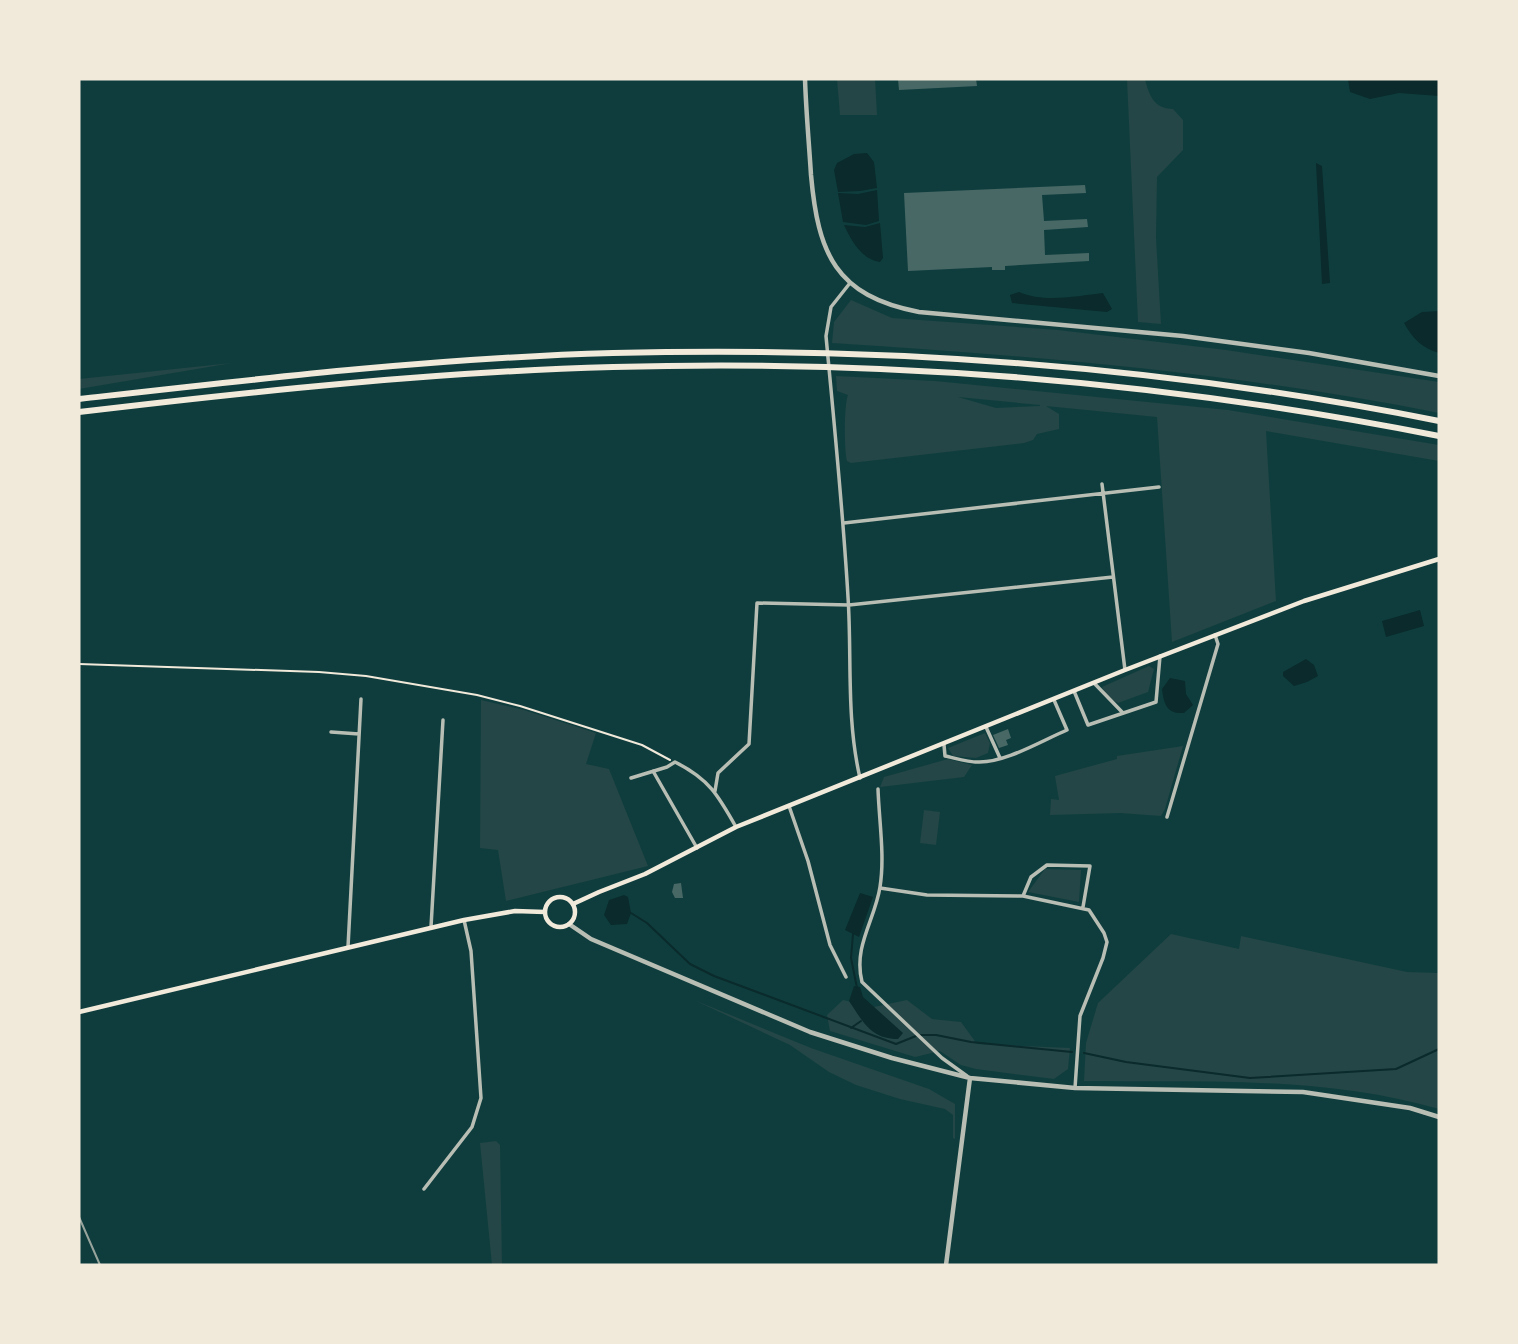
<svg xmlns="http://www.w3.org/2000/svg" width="1518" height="1344" font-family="Quicksand,sans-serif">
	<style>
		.green { fill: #244646; fill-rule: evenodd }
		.water { fill: #0a2a2b }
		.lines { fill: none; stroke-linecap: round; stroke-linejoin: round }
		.stream { stroke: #0a2a2b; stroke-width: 2 }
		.building { fill: #486865 }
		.path { stroke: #f1e9da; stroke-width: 2 }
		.minor { stroke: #b8beb3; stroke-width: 3.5 }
		.tertiary { stroke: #b8beb3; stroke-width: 4.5 }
		.secondary { stroke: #f1e9da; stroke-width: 4.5 }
		.motorway { stroke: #f1e9da; stroke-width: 6 }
		.rail { stroke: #97a49c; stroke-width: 2 }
	</style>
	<rect width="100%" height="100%" fill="#0f3d3e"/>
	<!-- green -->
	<path class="green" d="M837,79H875L877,115H840Z
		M1127,79H1145C1149,95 1154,109 1173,109L1183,120V150L1157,177L1156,238L1161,324L1138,322Z
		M851,300L892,318L1058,330L1226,350L1439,382V413C1239,373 1036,356 832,343L834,322Z
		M232,363L79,389V379Z
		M836,376L935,381L1228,410L1439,445V461L1266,431L1276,601L1172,642L1157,417L1046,406L1059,414V429L1037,434L1033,440L1024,443L851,463L847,461C844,451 844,404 848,395L837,391ZM958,397L1040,405V406L996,408Z
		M1149,666L1154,669L1148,692L1118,703C1110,699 1105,695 1102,687Z
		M481,700L524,710L596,733L586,764L609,769L648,866L506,901L498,850L480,848Z
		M985,733L990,743L988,753L976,758L953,756L948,748Z
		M1183,746L1165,809L1161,816L1120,813L1050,815L1051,799L1059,800L1055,776L1117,759V756Z
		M948,759L972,765L964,777L880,787L884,777Z
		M924,810L940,812L936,845L920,843Z
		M1045,869L1081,870L1079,902L1028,892Z
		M1171,934L1239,949L1241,936L1407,972L1439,973V1109C1324,1076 1203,1082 1084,1081L1086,1043L1098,1003Z
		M694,1000L811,1048L929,1089L955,1104V1139L953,1138V1115L945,1109L900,1099L856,1085L829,1072L790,1045Z
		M843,1000L874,1007L907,1000L932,1019L961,1022L977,1044L1070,1048L1068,1069L1054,1079L976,1069L961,1065L940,1051L915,1057L830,1031L827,1015Z
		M496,1141L500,1145L502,1265H492L480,1143Z"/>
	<!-- water -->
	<path class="water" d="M1348,79H1439V96L1399,93L1370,99L1350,92Z
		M867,153L874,162L877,188L860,191L838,192L834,170L837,163L854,154Z
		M1316,163L1322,166L1330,283L1322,284Z
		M877,190L879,221L866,225L843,222L838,193L858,194Z
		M880,223L883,258L880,262C862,260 851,240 844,225L865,227Z
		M1019,292C1044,303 1077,296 1103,293L1112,309L1107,312L1012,303L1010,295Z
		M1439,311V353C1422,348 1413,339 1404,323L1422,312Z
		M1420,610L1424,626L1386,637L1382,621Z
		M1306,659L1314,665L1318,676L1307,682L1294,686L1283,676V672Z
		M1170,678L1185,681L1186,694L1193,705L1184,713C1167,714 1164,705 1162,689Z
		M860,893L873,897L859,937L845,930Z
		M624,895L628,897L631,913L627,924L611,925L604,915L609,900Z
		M854,986L860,987L863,997L903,1033L898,1039C871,1039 863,1022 849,1001Z"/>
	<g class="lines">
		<!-- stream -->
		<path class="stream" d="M631,913L647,923L690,964L714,976L896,1044L916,1036
			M853,934L851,958L857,988
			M851,1028L861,1021
			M921,1035H936L971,1042L1072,1052
			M1084,1053L1126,1062L1250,1078L1396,1069L1439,1049"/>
	</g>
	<!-- building -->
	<path class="building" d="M898,79H976L977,86L899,90Z
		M1085,185L1086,193L1042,195L1044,221L1087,219L1088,227L1044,230L1045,255L1089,253V261L1005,266V270H992V267L908,271L904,193Z
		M1008,729L1011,738L1006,740L1008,745L999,748L993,735Z
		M681,883L683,898H675L672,892L674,884Z"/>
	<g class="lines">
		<!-- path -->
		<path class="path" d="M79,664L319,672L366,676L477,695L520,706L642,745L670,760"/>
		<!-- minor -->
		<path class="minor" d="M850,283L831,307L826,336C834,423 843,510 848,597C852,657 846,718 860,778
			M1102,484L1125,670
			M844,523L1159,487
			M1094,683L1123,713
			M1074,691L1088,725L1156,702L1160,656
			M986,727L1000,758
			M331,732L359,734
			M944,745L945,756C955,758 967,762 978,762C1005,763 1041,741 1067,730L1054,700
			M653,771L697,848
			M631,778L667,767L675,762C709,779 718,795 736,827
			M878,789C879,820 885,856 880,887C875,920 853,946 862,982L942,1058L967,1076
			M715,791L718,773L749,744L757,603L849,605L1113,577
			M789,806L808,861L830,945L846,977
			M1167,817L1218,644L1215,635
			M880,888L927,895L1023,896L1089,910L1104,933L1107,942L1103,958L1080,1016L1075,1088
			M1023,896L1031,877L1047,865L1090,866L1083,907
			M431,927L443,720
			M348,947L361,699
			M424,1189L472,1127L481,1098L471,951L464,920"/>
		<!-- tertiary -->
		<path class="tertiary" d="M805,79C806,111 809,143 811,175C818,253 835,296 919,312L1183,336L1309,353L1439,376
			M569,924L591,939L810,1032L892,1058L970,1078L1075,1088L1303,1092L1410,1108L1439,1117
			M946,1265L970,1078"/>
		<!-- secondary -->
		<path class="secondary" d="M545 912a15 15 0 1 1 30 0a15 15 0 1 1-30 0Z
			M573,904L599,892L645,874L736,827L1125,670L1304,601L1439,559
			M79,1012L464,920L515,911L545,912"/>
		<!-- motorway -->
		<path class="motorway" d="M79,399C256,379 434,358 613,353C888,346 1169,367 1439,421
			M79,412C256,391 434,372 613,367C890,359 1167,382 1439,436"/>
		<!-- rail -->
		<path class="rail" d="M79,1217L100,1265"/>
	</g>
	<!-- border -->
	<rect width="1518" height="1344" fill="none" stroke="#f1e9da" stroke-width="161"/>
</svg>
